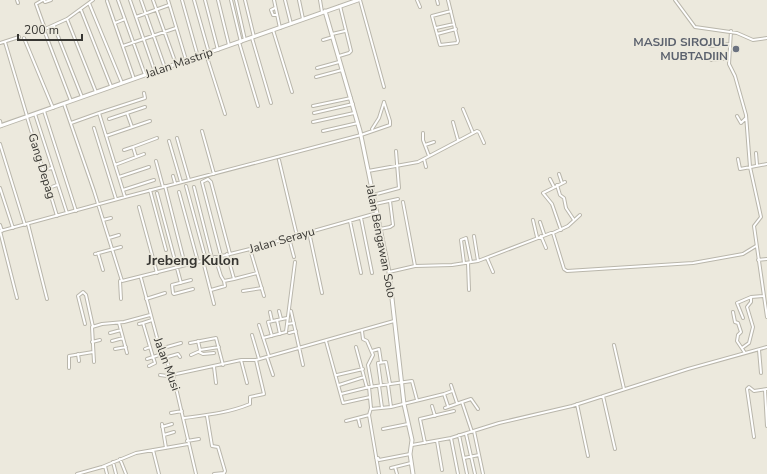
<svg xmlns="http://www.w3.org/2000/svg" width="767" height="474" font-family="'Nunito Sans',sans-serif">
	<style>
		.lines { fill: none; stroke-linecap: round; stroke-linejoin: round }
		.minor-casing { stroke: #b9b6ab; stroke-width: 4 }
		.secondary-casing { stroke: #b9b6ab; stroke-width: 5 }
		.minor { stroke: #fff; stroke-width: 2 }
		.secondary { stroke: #fff; stroke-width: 3 }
		.worship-dot { fill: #6b7280; stroke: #ece9dd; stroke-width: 1.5 }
		.labels { text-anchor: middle; stroke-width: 3.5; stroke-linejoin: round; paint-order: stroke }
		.worship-label { font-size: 12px; font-weight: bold; fill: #5b616d; stroke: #ece9dd; text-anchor: end }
		.street-label { font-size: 12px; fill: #363531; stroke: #ece9dd }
		.quarter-label { font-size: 14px; font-weight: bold; fill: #363531; stroke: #ece9dd }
	</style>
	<rect width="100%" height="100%" fill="#ece9dd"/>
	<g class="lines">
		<!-- minor casing -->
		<g class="minor-casing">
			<path id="minor" d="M17,0L18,3
				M43,0L36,4L45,29L44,30L71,101
				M44,0L45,2L51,0
				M118,0L145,75
				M130,0L155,72
				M141,0L165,68
				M153,0L176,64
				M168,0L186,60
				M182,0L198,57
				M194,0L209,53
				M205,0L218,50
				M218,0L229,45
				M231,0L241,42
				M236,0L245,40
				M245,0L254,37
				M274,0L280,28
				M285,0L291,24
				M299,0L303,19
				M320,0L322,12
				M360,0L384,87
				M417,0L420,7
				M437,0L438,4
				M448,0L458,41L457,43L440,45L432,16L451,11
				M675,0L695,27L737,33L753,40L767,38
				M107,1L134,79
				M89,3L122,83
				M275,8L271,10L273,15H277
				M81,10L111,86
				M136,17L169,5
				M67,19L96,92
				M115,23L125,19
				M54,26L82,97
				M436,28L454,24
				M45,29L67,19L93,0
				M273,30L292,92
				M731,31L729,64L735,76L746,115L750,167L761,217L754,226L767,317
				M332,34L345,31
				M437,34L456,29
				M24,38L53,108
				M252,38L271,103
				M323,40L333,37
				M5,42L27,116
				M239,42L258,106
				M0,43L19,37
				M123,46L176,28
				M710,46L730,44
				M206,54L225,114
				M339,56L349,53L351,51L340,6
				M711,60L729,58
				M317,68L339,62
				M316,77L342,70
				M64,104L94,191L122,281L250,249L377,213
				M313,106L351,98
				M463,109L473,133
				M44,111L76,211
				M99,113L145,98L144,93
				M314,113L353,104
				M35,114L67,213
				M737,116L741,123L746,118
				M27,117L57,216
				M109,119L127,113
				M0,121L1,126
				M313,122L354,113
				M453,122L458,140
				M132,127L127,113L145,107
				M94,128L116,199
				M372,129L379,118L384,102
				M202,131L214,174
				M323,131L358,123
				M423,133V140L429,156
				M106,136L150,121
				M177,138L189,180
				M169,141L181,182
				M0,144L25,225
				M425,145L434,142
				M133,147L157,138
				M124,150L133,147L136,157
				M756,153L757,165
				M424,159L426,167
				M738,159L740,169L767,164
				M279,160L297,236
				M156,161L163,187
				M115,165L144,154
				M43,170L52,168
				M368,171L418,162L477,131L479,132L484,143
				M559,174L562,183
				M173,176L175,183
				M119,177L149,167
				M550,179L554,187
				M557,185L560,195L564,198L566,208L574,220
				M165,186L185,265
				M186,186L206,260
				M194,187L212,258
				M0,188L13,228
				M49,188L57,185
				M123,190L154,180
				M150,190L166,250
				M179,192L198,262
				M157,193L181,283
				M373,195L399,188L396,151
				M125,197L361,135L390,125V121L384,102
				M403,202L415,266
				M375,204L398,199
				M139,207L157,273
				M361,218L372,273
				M103,220L111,218
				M533,220L537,237
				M350,221L361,273
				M540,222L544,234
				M28,224L47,299
				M0,225L2,231
				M380,229L390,227L393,225L390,201
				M561,230L552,204L543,193L565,182
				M0,231L125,197L99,113L71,123
				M0,231L17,298
				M309,232L322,293
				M553,233L568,226L580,215
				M474,236L478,261
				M541,236L546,248
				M109,238L119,235
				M289,238L294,257
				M250,249L264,296
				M98,253L103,270
				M95,254L121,247
				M221,256L202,182L208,179L211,182L230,254
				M215,257L221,276L224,281L234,279L227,254
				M487,258L493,272
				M758,260L767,259
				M203,261L214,304
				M464,263L461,240L466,238L471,262
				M468,263L469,290
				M389,272L415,266L452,265L478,261L551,233H553L564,269L567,271L693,263L743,254L756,246
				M141,278L159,345L173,375L196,474
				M234,279L257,273
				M191,280L172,285L173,293L174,294L193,289
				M120,281L121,299
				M211,290L225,286L224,281
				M243,291L262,288
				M146,299L165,293
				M279,311L281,319
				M291,311L303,365
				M270,312L272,321
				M733,312L735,322L738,323L741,332L738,335L737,341L745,353
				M743,318L737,303L751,297L763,296
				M152,320L143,323L153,357L162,354
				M277,320L280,334
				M119,323L127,353
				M85,324L78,296L83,292L86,295L93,327
				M139,324L143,323
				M287,324L294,323
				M259,325L269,356
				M362,331L363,339L367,341L373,355L368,365L372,387
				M110,333L121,330
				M289,333L296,331
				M252,335L259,359
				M272,336L268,322L287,318
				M263,338L286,332L295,262
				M112,341L123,338
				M198,341L200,350L219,347
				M326,341L343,403L370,397
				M92,342L100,340
				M190,343L216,338L223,365
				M614,345L624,389
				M356,347L367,388
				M742,348L749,343L753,327L747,307L751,302V297
				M115,349L126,347
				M145,349L150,347
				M160,349L181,343
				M759,350L761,373
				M372,351L379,349L381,362
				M199,352L203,354L214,353
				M78,354L79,361
				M191,355L200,351
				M267,357L273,375
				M164,358L178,354L180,357
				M147,359L153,357L155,363L149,366
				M241,360L247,383
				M94,362L92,327L102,324L124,322L150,315
				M214,367L216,383
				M69,368V356L93,352
				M160,375L167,376L241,360H256L394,321
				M337,375L363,369
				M339,385L364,377
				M381,385L378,363L386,362L390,384
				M388,385L391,407
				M451,385L457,403
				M379,386L382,408
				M369,387L371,408L369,415L379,474
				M765,390L767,426
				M341,394L369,387L412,381L417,400
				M444,394L452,391
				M603,396L615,449
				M462,402L471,399L478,409
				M577,404L588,456
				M432,406L435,416
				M445,408L462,402L472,432
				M371,409L391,407L444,394L448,406
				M171,413L182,411
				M207,416L212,446L218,447L225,471L224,473L214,474
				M184,418C207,415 228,413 250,404V397L264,394L256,360
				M358,418L360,426
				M346,421L369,415
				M162,424L166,448
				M162,427L172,424
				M383,429L408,424
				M474,431L483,474
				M466,434L475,474
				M164,435L174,432
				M459,435L467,474
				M754,437L747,389L749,387L754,391L767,389
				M451,438L458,474
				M187,441L199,439
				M437,441L442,470
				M425,443L420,419L454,411
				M412,445L451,438L499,423L572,406L688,369L767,347
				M153,450L159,474
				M376,458H378L379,460L410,454
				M464,458L479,455
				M120,459L126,474
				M113,462L116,474
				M105,466L107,474
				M395,467L397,474
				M391,468L411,463
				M77,474L102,467L136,453L188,444"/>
		</g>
		<!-- secondary casing -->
		<g class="secondary-casing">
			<path id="secondary" d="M325,11L360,131L389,272L404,404L412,440L410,454L413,474
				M0,126L358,0"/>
		</g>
		<!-- minor -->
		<use href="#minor" class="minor"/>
		<!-- secondary -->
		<use href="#secondary" class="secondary"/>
	</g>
	<!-- markers -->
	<circle class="worship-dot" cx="736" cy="49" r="4"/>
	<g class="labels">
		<!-- worship labels -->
		<g class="worship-label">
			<text x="728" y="46">MASJID SIROJUL<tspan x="728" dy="14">MUBTADIIN</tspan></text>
		</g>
		<!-- street labels -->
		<g class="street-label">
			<text transform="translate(179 63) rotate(-19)" y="4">Jalan Mastrip</text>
			<text transform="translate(42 166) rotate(73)" y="4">Gang Depag</text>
			<text transform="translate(282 240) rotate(-16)" y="4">Jalan Serayu</text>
			<text transform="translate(381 241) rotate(79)" y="4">Jalan Bengawan Solo</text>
			<text transform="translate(167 364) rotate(70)" y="4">Jalan Musi</text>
		</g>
		<!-- quarter labels -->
		<g class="quarter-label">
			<text x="193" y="265">Jrebeng Kulon</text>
		</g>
	</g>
	<!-- scale -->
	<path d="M18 34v6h64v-6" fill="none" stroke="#363531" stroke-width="2"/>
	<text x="24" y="34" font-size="12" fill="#363531" stroke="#ece9dd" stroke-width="3" paint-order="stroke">200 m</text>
</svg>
